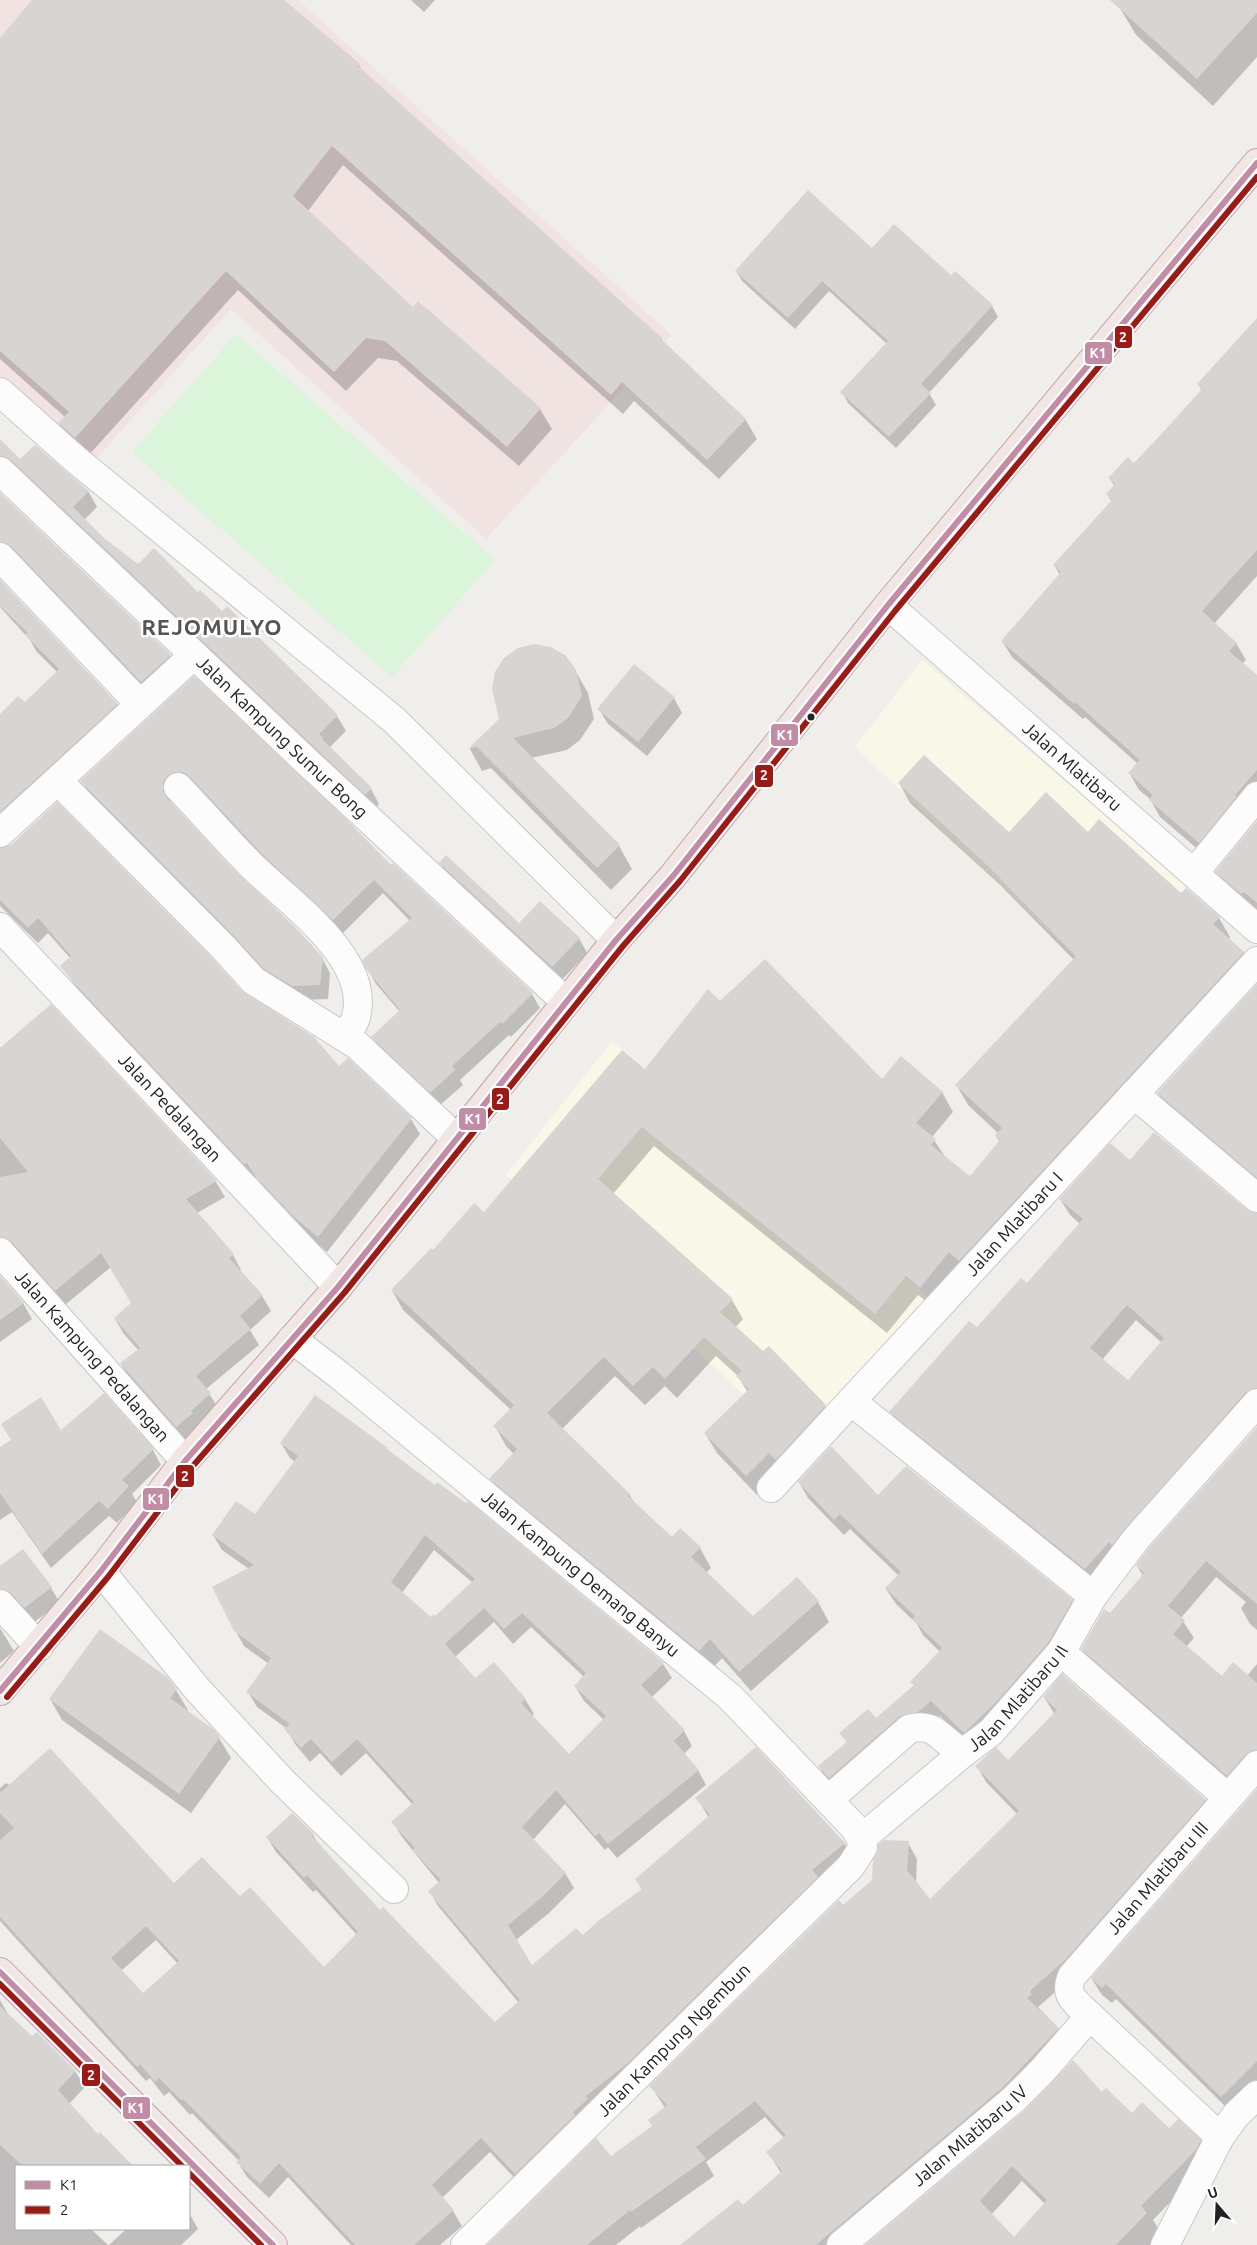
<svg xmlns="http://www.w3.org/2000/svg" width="1257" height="2245" font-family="Ubuntu,sans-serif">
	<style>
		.commercial { fill: #f1e3e1 }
		.education { fill: #f8f7e8 }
		.park { fill: #daf5da }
		.shadow { fill: #0003; fill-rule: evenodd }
		.building { fill: #d7d4d2; fill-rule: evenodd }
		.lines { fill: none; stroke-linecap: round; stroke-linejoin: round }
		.minor-casing { stroke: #c9c8c7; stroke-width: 30 }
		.trunk-casing { stroke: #c5a2ac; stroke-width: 30 }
		.minor { stroke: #fdfcfc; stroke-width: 28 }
		.trunk { stroke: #f0e6e4; stroke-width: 28 }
		.bus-1-casing { stroke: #fff; stroke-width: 10 }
		.bus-2-casing { stroke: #fff; stroke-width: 10 }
		.bus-1 { stroke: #c38ca5; stroke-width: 6 }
		.bus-2 { stroke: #9c1a13; stroke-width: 6 }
		.bus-dot { fill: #222; stroke: #fff; stroke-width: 2 }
		.labels { text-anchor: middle; stroke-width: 5; stroke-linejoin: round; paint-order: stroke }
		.street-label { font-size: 18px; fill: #222; stroke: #fff }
		.district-label { font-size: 22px; font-weight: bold; letter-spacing: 1px; fill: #555; stroke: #fff }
		.line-badge { stroke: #fff; stroke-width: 2 }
		.badge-label { font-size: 14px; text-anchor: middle; font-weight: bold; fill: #fff }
	</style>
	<rect width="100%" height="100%" fill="#f0eeeb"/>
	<!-- commercial -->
	<path class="commercial" d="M0,0H298L672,335L486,539L231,309L93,462L0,378Z"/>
	<!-- education -->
	<path class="education" d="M922,660L1189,885L1101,982L855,747Z
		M612,1041L935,1302L802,1448L506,1175Z"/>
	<!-- park -->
	<path class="park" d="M236,334L495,560L392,677L132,452Z"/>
	<!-- shadow -->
	<path class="shadow" d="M34,0H280L359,65L363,73L661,338L665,344L745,419L757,439L719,479L634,401L623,414L343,165L308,211L413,309L540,409L552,429L519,466L397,361L378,358L346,391L238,290L87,457L71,443L59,423L65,417L0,359V40Z
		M411,0H435L424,12Z
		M1128,0H1257V57L1213,106L1136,35L1120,8Z
		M872,250L951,277L992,306L998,317L929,393L936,405L896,448L848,403L842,392L887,344L829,291L795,329L743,282L736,271Z
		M1257,320V576L1214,624L1236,643L1246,660L1242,664L1257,677V800L1208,858L1160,817L1150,799L1139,790L1130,774L1138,764L1085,717L1083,719L1012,657L1002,641L1060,575L1054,565L1112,502L1107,494L1115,487L1110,479L1134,465L1202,391L1198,384Z
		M0,441L20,461L88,491L97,507L84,520L104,540L138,566L198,594L337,716L346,731L329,748L371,789L379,804L375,809L0,474Z
		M0,494L170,655L179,671L150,697L0,560Z
		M0,581L117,704L126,720L0,835V715L25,704L57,672L36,651L30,640L0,607Z
		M575,670L588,693L594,719L580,740L567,750L531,758L619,846L632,869L611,890L491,768L482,771L470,749L500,720Z
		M194,678L391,867L532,994L540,1008L511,1037L509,1035L460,1080L463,1085L439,1106L381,1051L373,1037L400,1012L376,984L368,969L410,921L383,893L342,934L171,797L170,804L230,867L322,958L330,973L328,999L301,1000L274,983L90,795L82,781Z
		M674,698L682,713L647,756L608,724L599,709Z
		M899,783L1009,834H1088L1219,918L1230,937L1228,940L1243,953L1254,973L932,1306L918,1295L887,1333L654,1146L613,1194L732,1300L743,1319L735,1328L825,1406L837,1425L757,1495L717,1453L705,1433L748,1393L738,1376L716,1356L677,1398L665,1386L645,1405L615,1376L562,1429L629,1494L635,1504L672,1538L700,1548L711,1568L706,1573L753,1618L818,1602L829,1622L751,1691L722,1658L711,1670L502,1498L491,1479L514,1454L506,1446L495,1426L511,1410L403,1310L392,1290L433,1252L484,1213L720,1003L882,1081L942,1092L953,1112L932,1137L946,1158L970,1178L1000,1142L996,1136L998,1133L968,1105L957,1086L1074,960L1000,885L910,803Z
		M1257,823V910L1254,907L1251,910L1226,888L1217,872Z
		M0,849L242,993L339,1068L411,1119L420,1134L327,1252L304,1233L266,1192L257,1177L254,1179L85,999L62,966L70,958L48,933L38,943L0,906Z
		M440,863L519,925L579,938L587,953L561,981L449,878Z
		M1257,986V1185L1168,1109L1158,1093Z
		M0,1047L216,1182L225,1197L197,1213L233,1255L241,1270L240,1271L262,1296L271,1311L250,1330L259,1345L206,1389L219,1409L185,1442L130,1379L121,1364L139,1351L124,1334L115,1319L133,1303L111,1267L65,1305L0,1255Z
		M1130,1162L1257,1214V1407L1095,1585L900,1428L891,1412L1027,1285L1080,1224L1070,1215L1060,1199ZM1136,1320L1162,1343L1128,1382L1102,1360Z
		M0,1277L23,1303L32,1319L0,1342Z
		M1257,1428V1630L1250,1624L1241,1608L1246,1602L1216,1577L1181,1618L1194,1638L1186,1647L1222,1677L1247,1676L1257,1664V1769L1236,1791L1092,1665L1082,1649L1143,1576L1137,1566Z
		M61,1432L153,1450L161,1465L132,1494L137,1502L117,1523L109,1516L51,1568L12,1512L0,1520V1448Z
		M281,1443L387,1449L389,1453L663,1664L672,1678L651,1698L684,1731L692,1746L684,1754L698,1770L706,1785L617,1858L608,1847L605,1850L565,1804L533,1840L565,1873L574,1888L549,1913L516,1940L532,1967L583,1937L642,1890L636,1879L709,1818L697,1798L844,1843L853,1858L524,2188L490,2152L442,2198L453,2211L462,2226L440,2245H351L288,2177L269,2198L247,2177L238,2162L239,2161L192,2113L190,2115L169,2092L164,2096L150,2078L146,2081L0,1921V1788L6,1783L174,1885L240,1898L324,1969L357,1935L316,1890L313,1892L276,1852L267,1837L292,1814L313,1835L320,1847L380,1911L495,2024L519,2003L438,1906L430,1891L439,1883L402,1837L393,1822L413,1805L366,1753L341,1776L320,1753L310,1762L295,1744L286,1728L257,1707L248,1692L269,1664L244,1646L235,1630L249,1569L222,1550L213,1535L256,1516L295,1462L290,1458ZM434,1550L473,1583L435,1618L431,1619L402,1593ZM494,1622L513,1644L531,1627L584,1677L575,1686L584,1701L604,1720L569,1756L531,1716L534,1714L525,1699L475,1680L455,1657ZM156,1940L178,1964L143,1995L121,1971Z
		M799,1482L878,1497L1072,1601L1081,1616L974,1748L940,1716L927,1727L828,1782L819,1766L847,1743L841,1733L876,1720L915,1687L912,1682L940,1652L923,1635L917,1624L896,1604L886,1589L899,1576L850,1529L844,1535L808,1498Z
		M23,1551L51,1588L60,1603L34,1622L0,1607V1568Z
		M0,1628L14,1651L0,1663Z
		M176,1690L188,1710L187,1712L219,1738L231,1758L191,1813L62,1720L50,1699Z
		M1044,1697L1205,1800L1214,1816L1075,1975L1038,2007L1058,2028L1067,2045L845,2245H682L743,2206L781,2173L768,2152L784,2138L765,2117L706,2162L714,2176L641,2228L640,2226L616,2245H496L653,2127L665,2108L651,2086L873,1881L908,1843L917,1859L916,1883L930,1901L1017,1814L986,1782L977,1766L1008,1761L1055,1715Z
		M1257,1791V2085L1231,2112L1116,1999L1112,2003L1102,1995L1092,1979Z
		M0,2000L9,2016L32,2038L75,2071L85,2087L69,2104L98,2135L125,2160L129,2166H16V2229H91L108,2245H0Z
		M1102,2094L1132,2115L1200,2141L1209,2158L1205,2166L1153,2220L1164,2238L1158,2245H867ZM1022,2181L1045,2204L1014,2238L991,2215Z
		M189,2213L198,2229L181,2245H109L126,2229H189Z"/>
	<!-- building -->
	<path class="building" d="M32,0H284L360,64L358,66L662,338L661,339L746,419L707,460L622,382L611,395L332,146L293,196L413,307L418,301L541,408L507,447L385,341L366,338L334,372L226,271L75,438L58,423L69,412L0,351V38Z
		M1110,0H1257V13L1197,79Z
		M808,190L872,248L894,224L951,275L955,271L993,305L921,384L931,393L889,437L840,392L888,341L822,281L788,318L735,271Z
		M1257,318V550L1202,611L1237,643L1229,651L1257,675V770L1235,795L1237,796L1199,843L1149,800L1153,795L1128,773L1140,760L1075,702L1074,704L1001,641L1061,572L1053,565L1112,500L1106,494L1115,484L1108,478L1128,457L1134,463L1166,429L1202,389L1197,384Z
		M0,439L20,459L35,445L89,491L73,507L105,539L138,564L154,548L198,592L200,590L222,611L227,606L338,715L319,734L323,738L322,739L372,788L365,795L11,460L0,456Z
		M0,493L171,655L141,682L11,546L0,542Z
		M0,580L118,704L0,812V714L18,696L25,702L59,669L25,635L28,633L0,606Z
		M534,644L551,647L566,656L576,670L582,696L568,718L554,728L513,738L620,845L597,868L477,747L468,749L499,719L492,689L495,672L504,658L518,648Z
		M634,664L675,697L638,742L597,709Z
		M194,676L344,817L391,865L393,863L533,993L502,1024L500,1022L452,1066L455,1070L430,1093L371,1037L400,1010L366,969L362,960L412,918L374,880L333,920L262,854L189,776L183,772H175L167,776L163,782V790L167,798L230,866L293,925L323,957L320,985L292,986L264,969L234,936L80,781Z
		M924,755L1009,832L1046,792L1088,832L1099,819L1181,893L1186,888L1220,917L1213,924L1244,952L959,1261L949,1252L920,1288L906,1276L875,1314L642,1127L598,1179L733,1299L720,1312L763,1351L769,1346L826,1405L776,1460L769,1453L746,1476L704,1433L749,1389L736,1376L742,1371L704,1337L665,1379L653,1367L633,1386L604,1357L547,1413L630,1494L628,1496L672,1537L680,1528L701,1547L691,1557L753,1616L797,1577L819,1601L739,1672L710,1639L699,1651L489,1479L517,1449L493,1426L514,1405L391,1290L431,1248L433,1250L474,1203L484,1212L622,1050L645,1069L708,989L720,1001L765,959L882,1079L901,1056L943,1092L916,1123L936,1139L931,1145L970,1176L1000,1140L995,1135L1002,1128L955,1085L1076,956L987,865L898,783Z
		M57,802L212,958L243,992L314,1037L339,1066L348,1058L412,1118L318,1237L294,1217L256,1177L247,1163L244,1164L75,984L60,966L71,956L38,918L28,928L0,900V848L11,845Z
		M1257,821V903L1244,892L1241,894L1215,872Z
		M446,855L519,923L540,901L580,938L552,967L439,863Z
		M1257,984V1178L1157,1093Z
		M51,1004L217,1181L186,1199L234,1254L229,1258L263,1295L240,1316L251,1329L196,1376L211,1393L191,1411L193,1413L176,1427L120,1363L140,1348L114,1318L131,1303L101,1253L55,1291L12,1242L0,1237V1177L28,1172L0,1138V1048Z
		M1154,1132L1247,1210L1257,1213V1388L1245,1393L1112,1545L1109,1542L1085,1569L889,1412L969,1321L977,1327L1021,1278L1027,1283L1083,1219L1059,1199L1110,1143L1130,1160ZM1127,1305L1164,1338L1128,1380L1090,1348Z
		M0,1276L24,1303L0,1320Z
		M104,1393L154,1449L122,1480L129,1486L108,1509L99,1501L42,1554L0,1493V1447L11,1440L1,1424L41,1397L61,1430Z
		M315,1395L388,1448L387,1449L435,1485L437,1482L466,1503L468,1501L664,1663L641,1685L685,1730L674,1741L699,1770L608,1844L599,1833L595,1836L556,1790L522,1827L566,1873L541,1898L508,1925L532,1965L576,1928L583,1935L598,1921L642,1889L635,1879L710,1815L695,1798L756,1747L845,1843L812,1870L818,1877L628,2063L586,2096L588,2099L573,2112L575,2115L515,2174L481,2138L432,2185L454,2210L414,2245H355L279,2163L260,2184L236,2162L241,2157L183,2099L181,2100L159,2078L155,2082L140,2064L137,2067L0,1917V1840L14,1828L0,1813V1793L50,1748L174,1883L202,1857L240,1896L250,1887L324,1967L358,1932L307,1875L304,1878L266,1837L292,1813L314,1834L312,1836L380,1910L383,1907L495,2022L520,2000L428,1891L441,1880L412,1850L415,1848L391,1822L414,1802L357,1739L332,1762L311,1739L301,1748L284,1729L290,1724L246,1692L271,1658L234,1631L212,1587L254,1565L212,1535L236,1501L255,1514L298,1456L280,1443ZM425,1535L475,1579L435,1616L434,1614L431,1617L391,1582ZM484,1608L504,1629L522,1613L586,1673L574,1686L606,1716L569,1754L521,1703L526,1699L494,1662L475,1678L445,1644ZM146,1926L179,1961L143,1993L111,1958Z
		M1257,1427V1604L1206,1561L1168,1606L1185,1620L1173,1634L1222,1676L1233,1662L1257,1683V1750L1246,1754L1227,1776L1081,1649L1104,1609L1110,1613L1144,1573L1136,1565L1148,1549Z
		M831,1446L878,1495L906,1466L1073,1600L1048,1643L998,1700L964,1733L931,1701L918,1712L899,1717L829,1778L818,1766L847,1742L839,1733L868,1709L876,1718L914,1685L910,1682L942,1648L912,1619L915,1616L885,1588L901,1572L840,1514L834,1520L798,1482Z
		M23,1549L52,1587L24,1608L11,1593L0,1589V1566Z
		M100,1629L167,1677L177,1689L170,1698L213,1729L220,1737L179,1794L49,1699Z
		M1062,1674L1206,1800L1066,1959L1030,1991L1032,1994L1027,1998L1059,2028L1002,2088L816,2245H680L738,2199L743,2205L782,2171L766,2152L786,2135L755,2101L696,2147L706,2159L631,2212L630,2210L587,2245H487L596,2138L611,2156L652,2126L648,2120L667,2105L649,2086L839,1900L843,1905L872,1880L873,1860L878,1850V1845L884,1840L909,1841L907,1870L930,1899L1019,1811L975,1766L996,1747L1008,1760L1057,1710L1043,1697Z
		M1257,1789V2061L1221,2097L1106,1984L1102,1988L1091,1978Z
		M0,2006L32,2036L37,2032L76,2071L58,2090L98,2134L100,2132L133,2166H23L0,2145Z
		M1073,2060L1102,2092L1106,2088L1132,2113L1142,2102L1169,2128L1178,2119L1201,2140L1196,2150L1141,2206L1147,2213L1116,2245H865L1023,2112ZM1012,2166L1047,2200L1014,2237L980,2201Z"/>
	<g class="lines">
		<!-- minor casing -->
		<g class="minor-casing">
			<g id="minor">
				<path d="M0,392L74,458L394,720L616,940"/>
				<path id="s1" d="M0,471L303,758L566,1002"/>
				<path d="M0,557L140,704"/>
				<path id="s2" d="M888,605L1257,929"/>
				<path d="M58,781L223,947L254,981L357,1045L457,1139"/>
				<path d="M178,787C203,813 226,840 251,865C287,901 372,958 356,1017C354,1024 349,1031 345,1037"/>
				<path d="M0,833L194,655"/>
				<path d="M1194,873L1257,796"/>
				<path id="s3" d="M0,927L338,1287"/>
				<path d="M1134,1094L1257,1198"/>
				<path id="s4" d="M0,1252L185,1461"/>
				<path id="s5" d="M292,1339L339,1375L730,1697L854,1827L861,1839L863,1847L851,1866L465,2245"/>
				<path d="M851,1401L1093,1596"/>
				<path id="s6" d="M771,1488L1257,961"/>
				<path d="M101,1571L198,1690L282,1781L394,1889"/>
				<path d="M0,1604L39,1647"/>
				<path d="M1061,1652L1228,1798"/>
				<path id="s7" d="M828,1800L909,1729C935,1721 940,1740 963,1753L991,1732L1061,1652L1093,1596L1136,1539L1257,1403"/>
				<path d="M861,1839L963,1753"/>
				<path id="s8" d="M1220,2137L1090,2016C1076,2002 1063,1996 1072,1976L1257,1765"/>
				<path id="s9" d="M841,2245L1013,2100L1042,2071L1090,2016"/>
				<path d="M1165,2245L1220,2137L1236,2115L1257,2095"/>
			</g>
		</g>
		<!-- trunk casing -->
		<g class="trunk-casing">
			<path id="trunk" d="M0,1691L101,1571L185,1461L338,1287L616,940L673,876L888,605L1257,163
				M0,1972L273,2245"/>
		</g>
		<!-- minor -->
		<use href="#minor" class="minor"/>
		<!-- trunk -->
		<use href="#trunk" class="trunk"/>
		<!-- bus-1 casing -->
		<g class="bus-1-casing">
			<path id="bus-1" d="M0,1691L101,1571L185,1461L338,1287L616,940L673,876L888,605L1257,163
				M0,1972L273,2245"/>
		</g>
		<!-- bus-2 casing -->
		<g class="bus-2-casing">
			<path id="bus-2" d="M7,1697L108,1577L192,1467L345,1292L623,946L680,881L895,611L1257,177
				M0,1984L182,2166
				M189,2173L261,2245"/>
		</g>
		<!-- bus-1 -->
		<use href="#bus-1" class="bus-1"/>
		<!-- bus-2 -->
		<use href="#bus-2" class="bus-2"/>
	</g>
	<!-- markers -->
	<circle class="bus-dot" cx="811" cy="717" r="4.5"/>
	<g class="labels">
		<!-- street labels -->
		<g class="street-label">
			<text dy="6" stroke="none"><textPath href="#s1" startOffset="388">Jalan Kampung Sumur Bong</textPath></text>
			<text dy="6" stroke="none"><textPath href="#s2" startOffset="245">Jalan Mlatibaru</textPath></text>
			<text dy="6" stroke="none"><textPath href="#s3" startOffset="248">Jalan Pedalangan</textPath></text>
			<text dy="6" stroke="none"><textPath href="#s6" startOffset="359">Jalan Mlatibaru I</textPath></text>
			<text dy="6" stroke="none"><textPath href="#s4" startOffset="139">Jalan Kampung Pedalangan</textPath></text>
			<text dy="6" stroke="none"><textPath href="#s5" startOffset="372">Jalan Kampung Demang Banyu</textPath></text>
			<text dy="6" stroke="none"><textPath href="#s7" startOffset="248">Jalan Mlatibaru II</textPath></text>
			<text dy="6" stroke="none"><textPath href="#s8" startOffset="356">Jalan Mlatibaru III</textPath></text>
			<text transform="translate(674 2040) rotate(-45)" y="6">Jalan Kampung Ngembun</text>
			<text dy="6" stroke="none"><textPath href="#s9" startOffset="169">Jalan Mlatibaru IV</textPath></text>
		</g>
		<!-- district labels -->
		<g class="district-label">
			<text x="212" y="635">REJOMULYO</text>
		</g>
	</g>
	<g class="line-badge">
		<rect x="1114" y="325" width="19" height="24" rx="5" fill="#9c1a13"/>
		<rect x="1084" y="341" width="29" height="24" rx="5" fill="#c38ca5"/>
		<rect x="770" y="723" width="29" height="24" rx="5" fill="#c38ca5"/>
		<rect x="754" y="764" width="20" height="24" rx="5" fill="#9c1a13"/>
		<rect x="491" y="1087" width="19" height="24" rx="5" fill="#9c1a13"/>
		<rect x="458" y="1107" width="29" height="24" rx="5" fill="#c38ca5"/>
		<rect x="175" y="1464" width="20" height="24" rx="5" fill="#9c1a13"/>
		<rect x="142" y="1487" width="28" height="24" rx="5" fill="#c38ca5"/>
		<rect x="81" y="2063" width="20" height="24" rx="5" fill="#9c1a13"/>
		<rect x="122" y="2096" width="29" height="24" rx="5" fill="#c38ca5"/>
	</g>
	<g class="badge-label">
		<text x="1123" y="342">2</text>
		<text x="1098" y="358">K1</text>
		<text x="785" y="740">K1</text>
		<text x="764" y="780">2</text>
		<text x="500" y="1104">2</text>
		<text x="473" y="1124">K1</text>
		<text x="185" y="1481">2</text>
		<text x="156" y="1504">K1</text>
		<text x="91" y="2080">2</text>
		<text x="136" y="2113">K1</text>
	</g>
	<!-- legend -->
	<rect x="15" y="2165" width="175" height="65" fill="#ffffff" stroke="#a7a7a7"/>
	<rect x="25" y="2181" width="25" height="8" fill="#c38ca5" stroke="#a7a7a7"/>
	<text x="60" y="2190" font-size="15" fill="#222222">K1</text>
	<rect x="25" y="2206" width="25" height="8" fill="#9c1a13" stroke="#a7a7a7"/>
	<text x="60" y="2215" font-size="15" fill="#222222">2</text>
	<!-- north arrow -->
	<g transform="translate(1217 2205) rotate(341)" stroke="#ffffff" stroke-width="4" paint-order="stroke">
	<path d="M0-4L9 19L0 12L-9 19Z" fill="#222222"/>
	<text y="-8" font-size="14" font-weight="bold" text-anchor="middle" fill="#222222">U</text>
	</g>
</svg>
